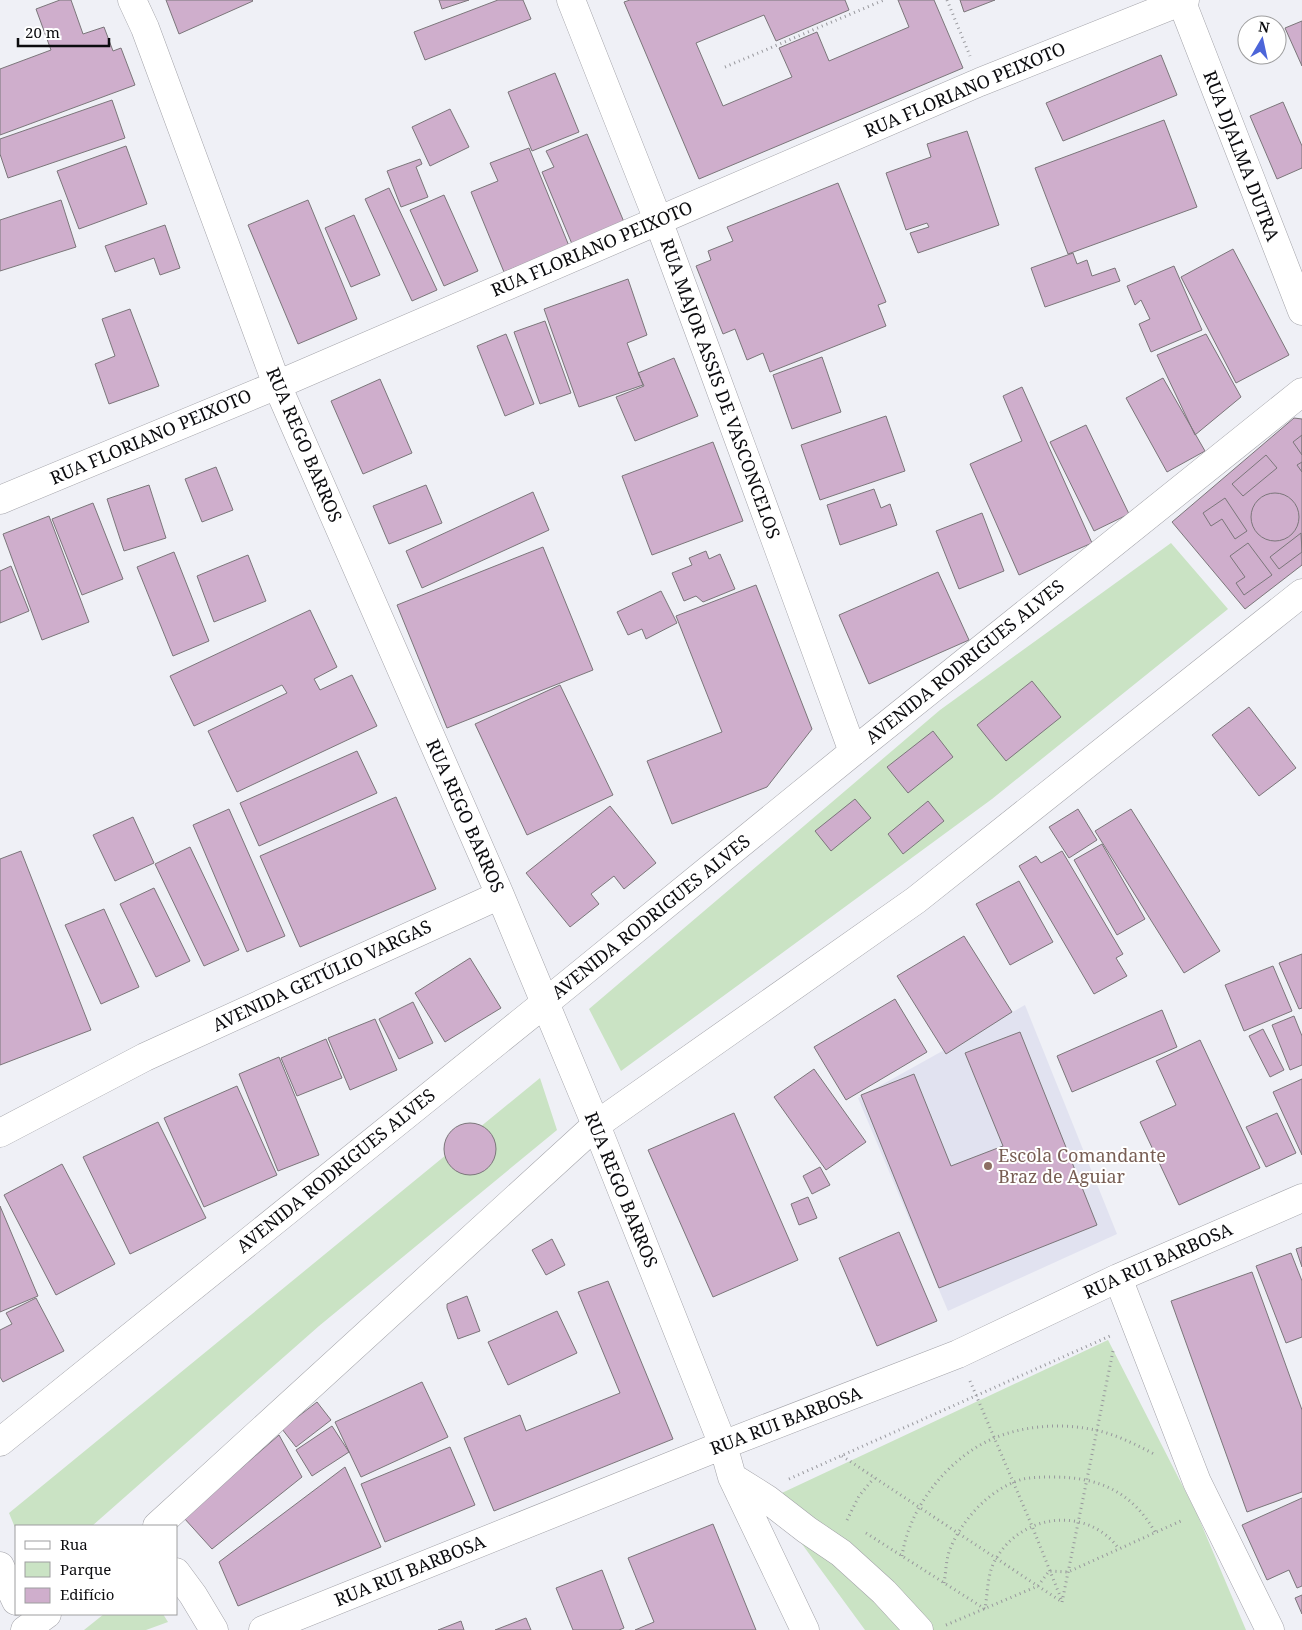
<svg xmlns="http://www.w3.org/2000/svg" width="1302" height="1630" font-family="'Noto Serif',serif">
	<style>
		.built { fill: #e1e2f0 }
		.green { fill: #cae3c4 }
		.building { fill: #cfaecc; stroke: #7b767a }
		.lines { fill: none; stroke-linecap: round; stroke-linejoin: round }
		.minor-casing { stroke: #a3a3a9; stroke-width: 29 }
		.path { stroke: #98989d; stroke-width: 3; stroke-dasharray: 1 4; stroke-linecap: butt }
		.minor { stroke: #fff; stroke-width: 28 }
		.education-dot { fill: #8d6e63; stroke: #fff; stroke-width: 2 }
		.labels { text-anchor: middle; stroke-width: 4; stroke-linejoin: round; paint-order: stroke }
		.street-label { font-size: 18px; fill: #0c0c0f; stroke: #fff }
		.education-label { font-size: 18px; fill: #785e54; stroke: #fff; text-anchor: start }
	</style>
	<rect width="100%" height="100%" fill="#eff0f6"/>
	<!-- built -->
	<path class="built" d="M1025,1005L1117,1234L948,1311L858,1098Z"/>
	<!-- green -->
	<path class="green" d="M1171,543L1228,609L992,799L621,1071L589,1009L940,710Z
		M540,1078L557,1130L319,1326L92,1526H16V1530L9,1513Z
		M1108,1340L1197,1514L1246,1630H865L769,1499Z
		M104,1614H163L168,1622L146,1630H84Z"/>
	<!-- building -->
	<path class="building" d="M60,0H71L83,34L104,27L113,51L121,48L135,85L0,135V69L51,50L36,9Z
		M166,0H252L253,1L179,34Z
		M439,0H469L442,9Z
		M498,0H523L531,19L425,60L414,32Z
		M630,0H845L849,10L776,41L764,15L696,43L723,106L792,77L779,48L817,32L829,61L909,27L898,0H934L963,68L699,179L624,2Z
		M960,0H995L964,12Z
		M1302,21V66L1285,28Z
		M1161,55L1177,95L1063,141L1046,103Z
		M555,73L579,132L532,151L508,92Z
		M112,100L125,138L8,178L0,154V139Z
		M1283,102L1302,146V168L1277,179L1250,116Z
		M450,109L469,147L430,166L412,127Z
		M1164,120L1197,207L1068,254L1035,168Z
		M967,131L999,225L918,253L910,233L929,227L927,223L906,230L886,173L931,157L927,144Z
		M587,134L624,222L572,244L542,172L554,167L546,151Z
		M126,146L147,204L79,229L57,171Z
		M529,148L569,246L504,272L471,192L498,181L490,163Z
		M420,159L422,164L416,167L428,197L401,207L387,171Z
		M838,183L886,302L878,305L886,326L770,372L763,353L747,360L735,329L723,334L696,266L711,260L708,251L733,241L727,227Z
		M389,188L437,290L412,301L365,199Z
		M444,195L478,271L444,286L410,210Z
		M61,200L76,247L0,271V220Z
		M308,200L357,319L298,344L248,225Z
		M354,215L380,275L351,287L325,228Z
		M165,225L180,268L160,275L154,258L115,272L105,246Z
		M1233,249L1289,355L1236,383L1181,277Z
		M1073,253L1077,264L1087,260L1092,276L1115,268L1120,281L1045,307L1031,268Z
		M1174,266L1202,330L1151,352L1139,324L1150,319L1141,300L1135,305L1127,286Z
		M628,279L647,335L627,343L643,385L579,407L544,309Z
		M130,309L159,386L109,404L95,364L115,356L102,319Z
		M545,321L571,393L540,404L514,332Z
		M506,334L534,404L505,416L477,346Z
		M1206,334L1241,397L1195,435L1157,355Z
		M822,357L841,412L792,429L773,375Z
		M674,358L698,416L635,441L616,397L644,386L638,373Z
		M1163,378L1205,451L1167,472L1126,398Z
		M380,379L412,453L363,474L331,401Z
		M1022,387L1092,543L1019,575L970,464L1022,441L1003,396Z
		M886,416L905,471L820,500L801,445Z
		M1294,418L1302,419V565L1245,609L1172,522Z
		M1086,425L1129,514L1094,531L1050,442Z
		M1302,435V455L1293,442Z
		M713,442L743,521L652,555L622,476Z
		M1266,455L1277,468L1243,496L1232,484Z
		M1302,462V472L1297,465Z
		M216,467L233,510L202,522L185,479Z
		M149,485L166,538L124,551L107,499Z
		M426,485L442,523L389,544L373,506Z
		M874,489L881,508L890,504L897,525L840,545L827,505Z
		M533,492L549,530L422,588L406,551Z
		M1251 517a24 24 0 1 1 48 0a24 24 0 1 1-48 0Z
		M1225,498L1247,531L1235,539L1222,519L1211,526L1203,513Z
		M93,503L123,579L82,595L52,519Z
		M982,513L1004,571L959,589L936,531Z
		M49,516L89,622L42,640L3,534Z
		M1301,533L1302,552L1279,569L1270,557Z
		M1248,543L1272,575L1244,595L1236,583L1245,577L1230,556Z
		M543,547L593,670L447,728L397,605Z
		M706,551L709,559L720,554L735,589L703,602L696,596L684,601L672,573L692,565L689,558Z
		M174,552L209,641L173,656L137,567Z
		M248,555L266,601L214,622L197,576Z
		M11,566L29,611L0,623V571Z
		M938,572L969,640L869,684L839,615Z
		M756,585L812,729L767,787L672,824L647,761L722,732L676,616Z
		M661,591L677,623L646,639L642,629L628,635L617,612Z
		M310,610L337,667L314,679L320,690L352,675L377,726L237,792L208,731L287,693L282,685L194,726L170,676Z
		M1032,681L1061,717L1006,761L977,725Z
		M560,685L613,795L527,835L475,724Z
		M1249,707L1296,768L1259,796L1212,735Z
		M933,731L953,757L908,793L887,767Z
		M357,751L377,793L259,846L240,803Z
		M396,797L436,889L300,947L260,856Z
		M855,799L871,818L831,851L815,831Z
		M928,801L944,821L903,854L888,834Z
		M610,806L656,863L624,889L614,876L591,894L599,904L570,927L526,873Z
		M229,809L285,936L247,952L193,825Z
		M1078,809L1097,840L1069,858L1049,827Z
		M1131,809L1220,951L1184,973L1095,831Z
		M133,817L154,863L115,881L93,835Z
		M1102,844L1145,919L1117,935L1074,860Z
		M190,847L239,950L204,966L155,864Z
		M21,851L91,1030L0,1065V859Z
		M1062,851L1123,954L1116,958L1127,976L1094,994L1019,866L1036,856L1041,863Z
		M1019,881L1053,942L1010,965L976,904Z
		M154,888L190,961L156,977L120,904Z
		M104,909L139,987L101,1004L65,925Z
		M964,936L1012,1012L946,1054L897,976Z
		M1302,954V1008L1299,1009L1279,963Z
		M470,958L501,1008L445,1042L415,993Z
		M1273,966L1292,1011L1244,1031L1225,985Z
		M895,999L927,1052L846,1100L814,1047Z
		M413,1002L433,1043L399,1059L379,1019Z
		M1162,1010L1177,1047L1072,1092L1057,1056Z
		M1294,1016L1302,1036V1065L1290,1070L1272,1025Z
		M375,1019L397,1070L350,1090L328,1038Z
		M1263,1029L1284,1070L1270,1077L1249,1036Z
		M1020,1032L1097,1225L939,1288L861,1095L914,1074L951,1166L1003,1146L965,1053Z
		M326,1039L342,1078L297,1096L281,1058Z
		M1200,1040L1260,1168L1179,1205L1140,1122L1176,1105L1156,1061Z
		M279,1057L319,1155L278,1171L239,1074Z
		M814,1069L866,1142L826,1170L774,1097Z
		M1302,1079V1155L1273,1092Z
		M237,1086L277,1175L204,1207L164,1118Z
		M734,1113L798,1260L713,1297L648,1150Z
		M1277,1113L1296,1153L1266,1167L1246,1127Z
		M158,1122L206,1218L130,1254L83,1157Z
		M444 1149a26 26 0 1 1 52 0a26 26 0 1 1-52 0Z
		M62,1164L115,1264L56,1295L4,1195Z
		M820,1167L830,1185L812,1194L803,1176Z
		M808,1197L817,1218L799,1225L791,1204Z
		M0,1206L38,1296L0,1312Z
		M899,1232L937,1321L877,1346L839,1258Z
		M552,1239L565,1265L546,1275L532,1250Z
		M1302,1247V1267L1296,1249Z
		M1291,1253L1302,1281V1337L1286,1343L1256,1266Z
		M1252,1272L1302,1410V1492L1247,1512L1171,1301Z
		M608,1281L673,1439L494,1511L464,1438L520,1415L526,1431L620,1393L578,1292Z
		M467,1296L480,1331L458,1339L447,1308V1304Z
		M36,1298L64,1351L3,1382L0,1377V1330L12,1324L6,1313Z
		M557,1311L577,1353L508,1385L488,1342Z
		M422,1382L448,1437L361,1477L335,1422Z
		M317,1402L331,1420L296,1447L282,1429Z
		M332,1426L349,1452L312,1476L296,1450Z
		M279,1435L302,1477L212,1549L184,1518Z
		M450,1447L475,1505L385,1542L361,1484Z
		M345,1467L381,1547L238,1606L219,1562Z
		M1302,1498V1586L1297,1588L1289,1570L1267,1580L1242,1525Z
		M713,1524L756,1630H635L654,1622L628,1558Z
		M602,1570L624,1628L619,1630H573L556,1588Z
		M1302,1595V1614L1295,1598Z
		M526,1618L531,1630H495Z
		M461,1621L464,1630H438Z"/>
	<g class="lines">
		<!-- minor casing -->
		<g class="minor-casing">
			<path id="minor" d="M132,0L145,28L277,385L500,895L596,1125L723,1445L732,1477L805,1630
				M571,0L658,220L706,350L853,752
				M1181,0L1302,311
				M0,500L277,385L980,82L1185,0
				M0,1133L145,1057L500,895
				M1118,1278L1197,1482L1270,1630
				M0,1442L545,1003L853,752L1302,392
				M732,1477L767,1499L807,1530L841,1553L884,1592L919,1630
				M157,1526L596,1125L916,900L1302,593
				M0,1566L16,1601
				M176,1572L193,1595L214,1630
				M25,1630L47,1614
				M263,1630L723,1445L958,1354L1118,1278L1302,1198"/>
		</g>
		<!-- path -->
		<path class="path" d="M947,0L970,56
			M725,67L884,0
			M970,1381L1032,1526L1062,1601
			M842,1456L1062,1602
			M789,1479L1110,1336
			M847,1520L859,1496L874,1478
			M866,1533L985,1609C988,1591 987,1572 997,1557C1024,1513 1088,1506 1119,1549
			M902,1556C909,1508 947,1459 992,1439C1022,1426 1058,1423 1090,1429C1113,1433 1133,1443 1154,1454
			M944,1583C946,1572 946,1559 950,1549C963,1518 991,1488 1023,1479C1033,1477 1043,1477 1053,1477C1099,1477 1132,1492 1155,1532
			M1062,1602L1113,1351
			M946,1625L1038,1586L1049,1571L1068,1572L1183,1520"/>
		<!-- minor -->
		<use href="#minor" class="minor"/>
	</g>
	<!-- markers -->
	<circle class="education-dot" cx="988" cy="1166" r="5"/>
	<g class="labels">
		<!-- street labels -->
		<g class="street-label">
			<text transform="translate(965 90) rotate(-23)" y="6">RUA FLORIANO PEIXOTO</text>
			<text transform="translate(1241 156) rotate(69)" y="6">RUA DJALMA DUTRA</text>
			<text transform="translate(592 249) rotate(-23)" y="6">RUA FLORIANO PEIXOTO</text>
			<text transform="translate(720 389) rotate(70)" y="6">RUA MAJOR ASSIS DE VASCONCELOS</text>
			<text transform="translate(151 437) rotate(-23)" y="6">RUA FLORIANO PEIXOTO</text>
			<text transform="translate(304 445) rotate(67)" y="6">RUA REGO BARROS</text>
			<text transform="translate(965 662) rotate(-39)" y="6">AVENIDA RODRIGUES ALVES</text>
			<text transform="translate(465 816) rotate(66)" y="6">RUA REGO BARROS</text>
			<text transform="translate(651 917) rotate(-39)" y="6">AVENIDA RODRIGUES ALVES</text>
			<text transform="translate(322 976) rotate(-25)" y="6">AVENIDA GETÚLIO VARGAS</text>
			<text transform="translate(336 1171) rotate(-39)" y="6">AVENIDA RODRIGUES ALVES</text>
			<text transform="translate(621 1190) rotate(68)" y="6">RUA REGO BARROS</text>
			<text transform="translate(1158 1261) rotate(-24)" y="6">RUA RUI BARBOSA</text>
			<text transform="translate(786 1421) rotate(-21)" y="6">RUA RUI BARBOSA</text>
			<text transform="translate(410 1571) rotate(-22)" y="6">RUA RUI BARBOSA</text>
		</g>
		<!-- education labels -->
		<g class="education-label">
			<text x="998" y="1162">Escola Comandante<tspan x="998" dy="21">Braz de Aguiar</tspan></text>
		</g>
	</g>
	<!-- legend -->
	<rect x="15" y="1525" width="162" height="90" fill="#ffffff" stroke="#9e9e9f"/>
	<rect x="25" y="1541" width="25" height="8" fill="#ffffff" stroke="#9e9e9f"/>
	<text x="60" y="1550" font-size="15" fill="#0c0c0f">Rua</text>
	<rect x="25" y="1562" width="25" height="15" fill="#cae3c4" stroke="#9e9e9f"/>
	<text x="60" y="1575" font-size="15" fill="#0c0c0f">Parque</text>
	<rect x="25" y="1588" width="25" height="15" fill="#cfaecc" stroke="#9e9e9f"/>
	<text x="60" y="1600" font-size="15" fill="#0c0c0f">Edifício</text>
	<!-- north arrow -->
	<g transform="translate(1262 40) rotate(9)"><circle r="24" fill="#ffffff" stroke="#9e9e9f"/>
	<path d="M0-4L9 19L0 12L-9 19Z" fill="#4c65d9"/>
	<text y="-8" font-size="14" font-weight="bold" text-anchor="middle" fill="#0c0c0f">N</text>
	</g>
	<!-- scale -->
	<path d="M18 38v8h91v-8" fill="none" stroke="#0c0c0f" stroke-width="2.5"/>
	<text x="25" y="38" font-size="15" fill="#0c0c0f" stroke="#ffffff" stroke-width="4" paint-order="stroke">20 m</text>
</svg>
